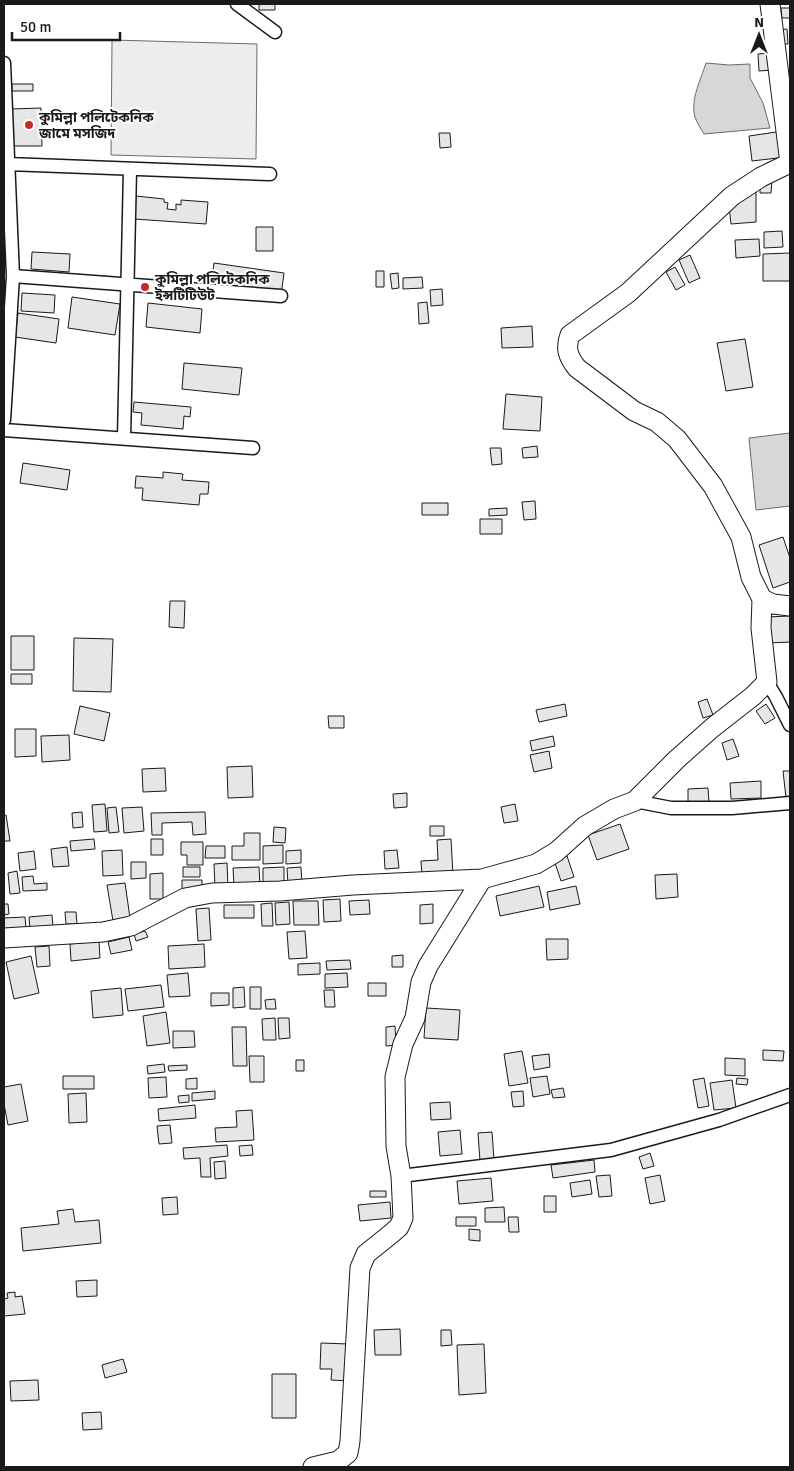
<svg xmlns="http://www.w3.org/2000/svg" width="794" height="1471" font-family="Signika,'Noto Sans Bengali',sans-serif">
	<style>
		.built { fill: #ededed; stroke: #6a6a6a }
		.water { fill: #d7d7d7; stroke: #6a6a6a }
		.building { fill: #e6e6e6; stroke: #1a1a1a }
		.lines { fill: none; stroke-linecap: round; stroke-linejoin: round }
		.street-casing { stroke: #1a1a1a; stroke-width: 15 }
		.secondary-casing { stroke: #1a1a1a; stroke-width: 21 }
		.street { stroke: #fff; stroke-width: 12 }
		.secondary { stroke: #fff; stroke-width: 19 }
		.poi-dot { fill: #c62828; stroke: #fff; stroke-width: 2 }
		.labels { text-anchor: middle; stroke-width: 4; stroke-linejoin: round; paint-order: stroke }
		.poi-label { font-size: 14px; font-weight: bold; fill: #1a1a1a; stroke: #fff; text-anchor: start }
	</style>
	<rect width="100%" height="100%" fill="#fff"/>
	<!-- built -->
	<path class="built" d="M112,40L257,44L256,159L111,155Z"/>
	<!-- water -->
	<path class="water" d="M706,63L729,65L750,64V78L763,103L770,128L704,134C701,129 697,123 695,117C690,100 701,79 706,63Z
		M790,433V506L756,510L749,438Z"/>
	<!-- building -->
	<path class="building" d="M259,4H275V10H259Z
		M781,8H790V18H782Z
		M787,29L788,44H778L777,30Z
		M770,53L772,70L759,71L758,54Z
		M12,84H33V91H12Z
		M41,108L42,146H12L11,109Z
		M783,131L786,157L752,161L749,136Z
		M439,133H450L451,147L440,148Z
		M760,179L772,180L771,193H760Z
		M756,186V222L731,224L729,206Z
		M136,196L164,199V202L168,203L167,209L176,210V204L181,205V200L208,202L206,224L134,219Z
		M256,227H273V251H256Z
		M782,231L783,247L764,248V232Z
		M759,239L760,256L736,258L735,240Z
		M32,252L70,254L69,272L31,269Z
		M790,253V281H763V254Z
		M690,255L700,278L689,283L679,260Z
		M214,263L284,273L281,296L211,286Z
		M675,267L685,285L676,290L666,272Z
		M376,271H384V287H376Z
		M398,273L399,288L392,289L390,274Z
		M422,277L423,288L403,289V278Z
		M442,289L443,305L431,306L430,290Z
		M22,293L55,295L54,313L21,311Z
		M72,297L120,304L115,335L68,328Z
		M427,302L429,323L419,324L418,303Z
		M148,303L202,309L200,333L146,327Z
		M18,313L59,319L56,343L15,337Z
		M532,326L533,347L502,348L501,328Z
		M745,339L753,387L726,391L717,343Z
		M184,363L242,368L239,395L182,389Z
		M506,394L542,397L540,431L503,429Z
		M134,402L191,407L190,417L184,416L183,429L141,425L142,413L133,412Z
		M537,446L538,457L523,458L522,448Z
		M490,448H501L502,464L492,465Z
		M23,463L70,470L67,490L20,483Z
		M163,472L183,474L182,480L209,482L208,494H200L199,505L142,500L143,488H135L136,476L163,478Z
		M535,501L536,519L524,520L522,502Z
		M422,503H448V515H422Z
		M507,508V515L489,516V509Z
		M480,519H502V534H480Z
		M783,537L790,558V582L773,588L759,545Z
		M170,601H185L184,628L169,627Z
		M790,616V642L768,643L766,617Z
		M11,636H34V670H11Z
		M74,638L113,639L111,692L73,691Z
		M11,674H32V684H11Z
		M707,699L713,715L703,718L698,702Z
		M565,704L567,716L539,722L536,710Z
		M766,704L775,718L765,724L756,711Z
		M80,706L110,713L104,741L74,734Z
		M328,716H344V728H329Z
		M15,729H36V756L15,757Z
		M69,735L70,760L42,762L41,736Z
		M553,736L555,746L532,751L530,741Z
		M733,739L739,756L727,760L722,743Z
		M549,751L552,768L534,772L530,755Z
		M252,766L253,797L228,798L227,767Z
		M165,768L166,791L143,792L142,769Z
		M783,771H790V797L786,798Z
		M761,781V798L731,799L730,783Z
		M708,788L709,803L688,804V789Z
		M407,793V807L394,808L393,794Z
		M105,804L107,831L94,832L92,805Z
		M515,804L518,821L504,823L501,807Z
		M116,807L119,832L109,833L107,808Z
		M142,807L144,831L124,833L122,808Z
		M82,812L83,827L73,828L72,813Z
		M205,812L206,834L193,835L192,822L162,823V835H152L151,813Z
		M6,815L10,841H4V816Z
		M620,824L629,849L597,860L588,835Z
		M430,826H444V836H430Z
		M274,827L286,828L285,843L273,842Z
		M244,833H260V860H232V846H244Z
		M94,839L95,849L71,851L70,841Z
		M151,839H163V855H151Z
		M451,839L453,875L422,876L421,861L438,860L437,840Z
		M181,842H203V865H187V855H181Z
		M283,845V863L263,864V846Z
		M206,846H225V858H205Z
		M67,847L69,866L53,867L51,849Z
		M122,850L123,875L103,876L102,851Z
		M301,850V863L286,864V851Z
		M397,850L399,868L385,869L384,851Z
		M34,851L36,869L20,871L18,853Z
		M567,856L574,877L561,881L554,860Z
		M131,862H146V878L131,879Z
		M227,863L228,887L215,888L214,864Z
		M183,867H200V877H183Z
		M259,867L260,885L234,886L233,868Z
		M284,867V885L263,886V868Z
		M301,867L302,884L288,885L287,868Z
		M17,871L20,893L10,894L8,873Z
		M163,873V899H150V874Z
		M677,874L678,897L656,899L655,875Z
		M33,876L34,884L47,883V890L23,891L22,877Z
		M182,880H202V891H182Z
		M125,883L130,918L113,921L107,885Z
		M539,886L544,907L500,916L496,896Z
		M576,886L580,904L550,910L547,892Z
		M340,899L341,921L324,922L323,900Z
		M369,900L370,914L350,915L349,901Z
		M293,901H318L319,925H294Z
		M289,902L290,924L276,925L275,903Z
		M272,903L273,926H262L261,904Z
		M4,904H8L9,914L4,915Z
		M433,904V923L420,924V905Z
		M224,905H254V918H224Z
		M209,908L211,940L198,941L196,909Z
		M65,912H76L77,924H66Z
		M52,915L53,927L30,929L29,917Z
		M25,917L26,928L4,929V918Z
		M145,931L148,937L136,941L134,934Z
		M305,931L307,958L289,959L287,932Z
		M129,937L132,950L111,954L108,942Z
		M546,939H568V959L547,960Z
		M99,941L100,958L71,961L70,944Z
		M204,944L205,967L169,969L168,946Z
		M49,946L50,966L37,967L35,947Z
		M403,955V967H392V956Z
		M31,956L39,993L14,999L6,962Z
		M350,960L351,969L327,970L326,961Z
		M320,963V974L298,975V964Z
		M188,973L190,996L169,997L167,975Z
		M347,973L348,987L325,988V974Z
		M368,983H386V996H368Z
		M161,985L164,1007L128,1011L125,989Z
		M244,987L245,1007L233,1008V988Z
		M250,987H261V1009H250Z
		M121,988L123,1015L93,1018L91,991Z
		M324,990H334L335,1007H325Z
		M211,993H229V1005L211,1006Z
		M275,999L276,1009H266L265,1000Z
		M426,1008L460,1010L458,1040L424,1038Z
		M166,1012L170,1043L147,1046L143,1016Z
		M275,1018L276,1040H263L262,1019Z
		M278,1018H289L290,1038L279,1039Z
		M395,1026L396,1045L386,1046V1027Z
		M232,1027H246L247,1066H233Z
		M173,1031H194L195,1047L173,1048Z
		M763,1050L784,1051L783,1061L763,1060Z
		M522,1051L528,1083L509,1086L504,1054Z
		M549,1054L550,1067L534,1070L532,1056Z
		M249,1056H264V1082H250Z
		M725,1058L745,1059V1076L725,1075Z
		M296,1060H304V1071H296Z
		M164,1064L165,1072L148,1074L147,1066Z
		M187,1065V1070L169,1071L168,1066Z
		M63,1076H94V1089H63Z
		M547,1076L550,1094L533,1097L530,1078Z
		M166,1077L167,1097L149,1098L148,1078Z
		M197,1078V1089H186V1079Z
		M704,1078L709,1106L698,1108L693,1080Z
		M737,1078L748,1079L747,1085L736,1084Z
		M732,1080L736,1108L714,1110L710,1083Z
		M21,1084L28,1121L8,1125L4,1104V1087Z
		M563,1088L565,1097L553,1098L551,1090Z
		M215,1091V1099L192,1101V1093Z
		M523,1091L524,1106L513,1107L511,1092Z
		M86,1093L87,1122L69,1123L68,1094Z
		M189,1095V1102L179,1103L178,1096Z
		M450,1102L451,1119L431,1120L430,1103Z
		M195,1105L196,1118L159,1121L158,1109Z
		M252,1110L254,1140L216,1142L215,1128L237,1127L236,1111Z
		M170,1125L172,1143L159,1144L157,1126Z
		M460,1130L462,1154L440,1156L438,1132Z
		M492,1132L494,1160L480,1161L478,1133Z
		M227,1145L228,1156L210,1158L211,1177H201L200,1158L184,1159L183,1148Z
		M252,1145L253,1155L240,1156L239,1146Z
		M650,1153L654,1166L643,1169L639,1157Z
		M594,1160L595,1172L553,1178L551,1165Z
		M225,1161L226,1178L215,1179L214,1162Z
		M610,1175L612,1196L599,1197L596,1176Z
		M660,1175L665,1201L650,1204L645,1178Z
		M491,1178L493,1201L459,1204L457,1181Z
		M590,1180L592,1194L572,1197L570,1183Z
		M370,1191H386V1197H370Z
		M544,1196H556V1212H544Z
		M177,1197L178,1214L163,1215L162,1198Z
		M390,1202L391,1218L360,1221L358,1205Z
		M504,1207L505,1222H485V1208Z
		M73,1209L75,1222L99,1220L101,1243L23,1251L21,1228L59,1224L57,1211Z
		M456,1217H476V1226H456Z
		M508,1217H518L519,1232H509Z
		M469,1229L480,1230V1241L469,1240Z
		M97,1280V1296L77,1297L76,1281Z
		M15,1292V1297L22,1296L25,1314L4,1316V1299L8,1298L7,1293Z
		M400,1329L401,1355H375L374,1330Z
		M441,1330H451L452,1345L441,1346Z
		M321,1343L349,1344L348,1381L331,1380L332,1369H320Z
		M484,1344L486,1393L459,1395L457,1345Z
		M123,1359L127,1372L105,1378L102,1365Z
		M272,1374H296V1418H272Z
		M38,1380L39,1400L11,1401L10,1381Z
		M101,1412L102,1429L83,1430L82,1413Z"/>
	<g class="lines">
		<!-- street casing -->
		<g class="street-casing">
			<path id="street" d="M237,4L275,32
				M4,63L13,276L4,420
				M8,164L270,174
				M13,276L281,296
				M4,430L253,448
				M124,438L130,170
				M767,682L776,697L790,725
				M635,801L671,808H732L790,803
				M401,1176L611,1150L719,1120L790,1095"/>
		</g>
		<!-- secondary casing -->
		<g class="secondary-casing">
			<path id="secondary" d="M770,4L790,163L761,177L732,196L628,293L570,335C565,348 568,357 577,368L634,411L657,422L677,439L713,486L741,537L751,577L762,599L773,604L790,606
				M4,938L103,932L131,926L185,898L212,893L280,891L353,885L482,879L536,864L556,852L585,826L614,809L635,801L677,759L712,728L753,696L767,682L761,628L762,599
				M313,1467L338,1461L348,1453L350,1441L360,1268L366,1254L391,1234L399,1227L403,1218L401,1176L396,1146L395,1077L403,1044L415,1018L421,982L428,966L482,879"/>
		</g>
		<!-- street -->
		<use href="#street" class="street"/>
		<!-- secondary -->
		<use href="#secondary" class="secondary"/>
	</g>
	<!-- markers -->
	<g class="poi-dot">
		<circle cx="29" cy="125" r="5"/>
		<circle cx="145" cy="287" r="5"/>
	</g>
	<g class="labels">
		<!-- poi labels -->
		<g class="poi-label">
			<text x="39" y="122">কুমিল্লা পলিটেকনিক<tspan x="39" dy="16">জামে মসজিদ</tspan></text>
			<text x="155" y="284">কুমিল্লা পলিটেকনিক<tspan x="155" dy="16">ইন্সটিটিউট</tspan></text>
		</g>
	</g>
	<!-- border -->
	<rect width="794" height="1471" fill="none" stroke="#1a1a1a" stroke-width="10"/>
	<!-- north arrow -->
	<g transform="translate(759 35)" stroke="#ffffff" stroke-width="4" paint-order="stroke">
	<path d="M0-4L9 19L0 12L-9 19Z" fill="#1a1a1a"/>
	<text y="-8" font-size="14" font-weight="bold" text-anchor="middle" fill="#1a1a1a">N</text>
	</g>
	<!-- scale -->
	<path d="M12 32v8h108v-8" fill="none" stroke="#1a1a1a" stroke-width="2.5"/>
	<text x="20" y="32" font-size="15" fill="#1a1a1a" stroke="#ffffff" stroke-width="4" paint-order="stroke">50 m</text>
</svg>
